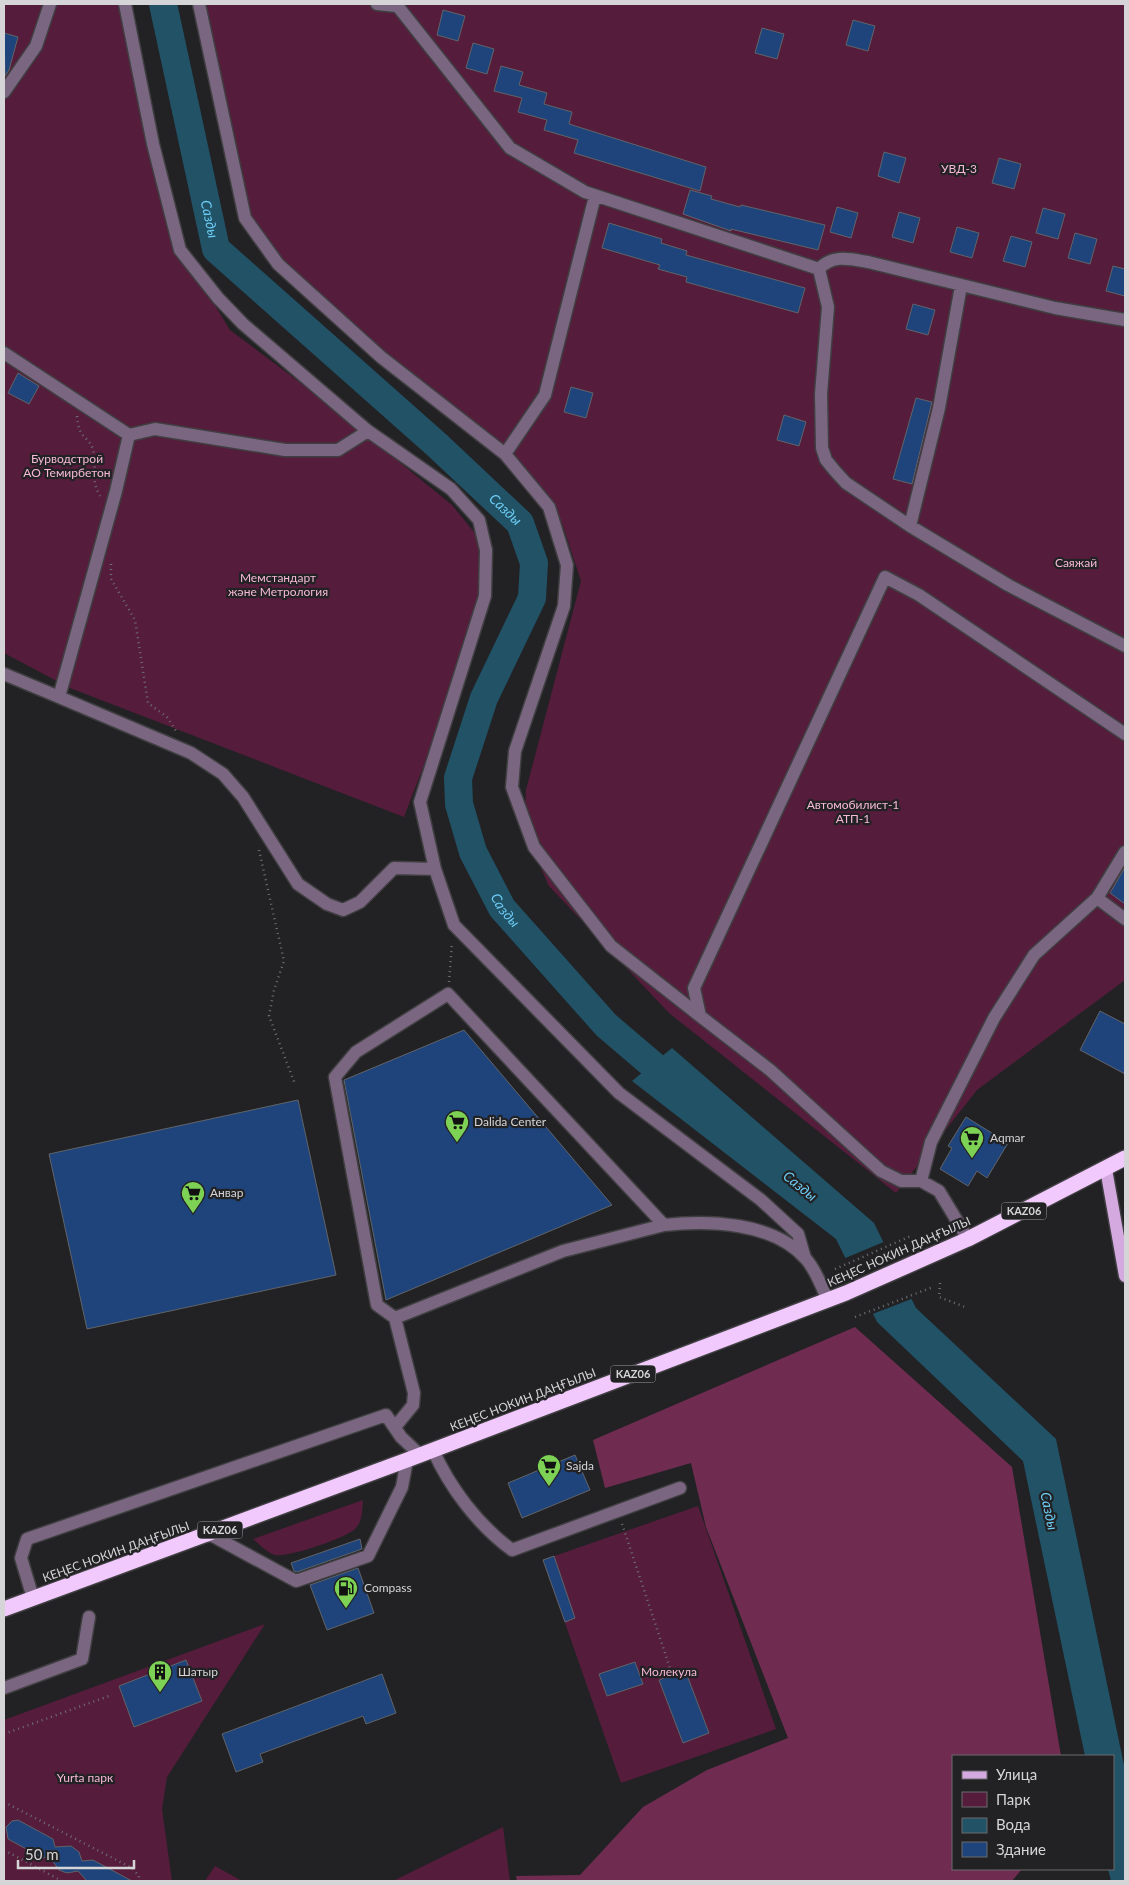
<svg xmlns="http://www.w3.org/2000/svg" width="1129" height="1885" font-family="Lato,sans-serif">
	<style>
		.green { fill: #561c3c }
		.forest { fill: #6f2c50 }
		.water { fill: #215266 }
		.pier { fill: #222225 }
		.lines { fill: none; stroke-linecap: round; stroke-linejoin: round }
		.river { stroke: #215266; stroke-width: 28 }
		.building { fill: #1e447b; stroke: #616468 }
		.minor-casing { stroke: #3f3f41; stroke-width: 15 }
		.major-casing { stroke: #3f3f41; stroke-width: 15 }
		.highway-casing { stroke: #3f3f41; stroke-width: 18 }
		.path { stroke: #6f6f72; stroke-width: 2.5; stroke-dasharray: 1 4; stroke-linecap: butt }
		.minor { stroke: #7a6680; stroke-width: 12 }
		.major { stroke: #d4a9df; stroke-width: 12 }
		.highway { stroke: #f2c9fd; stroke-width: 15 }
		.labels { text-anchor: middle; stroke-width: 4.5; stroke-linejoin: round; paint-order: stroke }
		.shield { fill: #222225; stroke: #9f9fa2; stroke-width: 1 }
		.shield-label { font-size: 11px; font-weight: bold; fill: #d5d5d7 }
		.park-label { font-size: 12px; fill: #f7b9d6; stroke: #222225 }
		.poi-label { font-size: 12px; fill: #d5d5d7; stroke: #222225; text-anchor: start }
		.street-label { font-size: 12px; fill: #d5d5d7; stroke: #222225 }
		.water-label { font-size: 14px; font-style: italic; fill: #6dcdf5; stroke: #222225 }
	</style>
	<rect width="100%" height="100%" fill="#222225"/>
	<!-- green -->
	<path class="green" d="M4,4H127L178,245L230,330L322,399L452,505L483,543L481,616L404,817L70,688L4,653Z
		M203,4H1125V980L977,1090L896,1193L669,1013L549,886L524,832L526,790L581,581L563,526L530,476L312,305L265,259L245,198Z
		M363,1500C362,1510 363,1521 355,1529C346,1538 287,1558 275,1555C267,1553 259,1544 253,1539Z
		M698,1506L776,1729L621,1783L543,1560Z
		M265,1624L167,1777L162,1809L172,1881H4V1720Z
		M503,1827L510,1881H393Z
		M215,1866L242,1881H205Z"/>
	<!-- forest -->
	<path class="forest" d="M855,1327L1012,1467L1061,1756H953V1869H1022L1012,1881H517L516,1876L580,1875L643,1807L707,1770L788,1738L706,1527L691,1463L605,1488L593,1440Z"/>
	<!-- water -->
	<path class="water" d="M672,1048L874,1223L916,1308L1056,1439L1125,1770V1881H1111L1108,1869H1113V1756H1085L1023,1461L877,1322L836,1239L632,1081Z"/>
	<!-- pier -->
	<path class="pier" d="M886,1241L914,1298L870,1315L843,1259Z"/>
	<g class="lines">
		<!-- river -->
		<path class="river" id="s1" d="M163,4L216,249L437,445L520,523L534,563L532,598L484,698L458,778L459,804L473,852L502,908L606,1025L681,1089"/>
	</g>
	<!-- building -->
	<path class="building" d="M443,10L465,16L458,41L437,35Z
		M853,20L875,26L868,51L846,45Z
		M762,28L784,34L777,59L755,53Z
		M4,33L18,37L9,70L5,76Z
		M473,43L494,49L487,74L466,68Z
		M501,66L523,72L519,85L547,93L544,104L572,112L569,124L706,167L700,191L574,153L578,140L544,130L547,120L518,112L522,98L494,91Z
		M884,152L906,158L899,183L878,176Z
		M999,158L1021,164L1014,189L992,183Z
		M690,190L712,196L711,199L740,207L741,205L825,225L818,250L731,229V231L683,214Z
		M837,207L858,213L851,238L830,232Z
		M1043,208L1065,214L1058,239L1036,233Z
		M899,212L920,218L913,243L892,237Z
		M609,223L662,239L661,243L687,251L686,255L805,288L798,313L686,282L687,277L658,269L660,265L602,248Z
		M957,227L979,233L972,258L950,252Z
		M1075,233L1097,239L1090,264L1068,258Z
		M1011,236L1032,242L1025,267L1003,261Z
		M1113,266L1125,269V296L1106,291Z
		M913,304L935,310L928,335L906,329Z
		M18,373L39,386L29,404L8,393Z
		M571,387L593,393L586,418L564,412Z
		M916,398L932,402L912,484L893,479Z
		M784,415L806,422L799,446L777,440Z
		M1125,867V904L1110,893Z
		M1100,1011L1125,1024V1074L1080,1050Z
		M464,1030L612,1205L386,1300L344,1080Z
		M298,1100L336,1275L87,1329L49,1154Z
		M966,1117L1008,1143L987,1178L977,1171L968,1186L940,1169L952,1148L948,1146Z
		M575,1455L590,1490L522,1518L508,1483Z
		M360,1539L362,1549L297,1572L294,1571L291,1563Z
		M554,1556L575,1618L565,1622L543,1560Z
		M358,1568L374,1613L327,1630L310,1585Z
		M186,1660L202,1701L134,1727L119,1686Z
		M635,1662L643,1684L607,1696L599,1674Z
		M685,1670L709,1733L683,1743L659,1680Z
		M382,1674L396,1713L366,1724L363,1716L260,1754L263,1762L236,1772L222,1734Z
		M18,1820L53,1839L55,1847L71,1846L79,1852L82,1861L93,1860L132,1881H87L78,1871L67,1873L59,1870L49,1856L43,1858L8,1839L6,1827L12,1821Z"/>
	<g class="lines">
		<!-- minor casing -->
		<g class="minor-casing">
			<path id="minor" d="M125,4L153,144L180,250L218,298L243,324L368,431
				M199,4L245,218L278,264L381,357L505,454L549,507L567,565L564,606L515,751L512,787L534,847L611,946L700,1016
				M377,4L396,6
				M396,4L510,148L585,192L819,269
				M4,92L36,46L50,4
				M819,269L828,307L821,394L822,448L826,460L835,471L846,483L910,526L1008,585L1125,646
				M819,269C833,254 850,259 868,262L1055,308L1125,320
				M4,353L129,435L116,491L59,697L4,674
				M129,435L155,429L285,450H338L368,431L451,489L479,520L486,550L485,596L420,802L435,869L454,925L619,1093L761,1200L798,1234L805,1258
				M505,454L545,395L595,196
				M910,526L939,408L961,286
				M59,697L191,753L223,774L243,797L298,884L327,904L343,910L360,902L394,868L435,869
				M1097,898L1125,919
				M921,1181L931,1142L994,1018L1034,955L1097,898L1125,852
				M664,1225C708,1220 774,1222 806,1259C816,1270 821,1286 828,1300
				M968,1239L939,1191L921,1181H901L881,1171L770,1070L700,1016L694,988L885,577L919,595L1125,734
				M395,1427L413,1405L414,1393L395,1318L377,1305L335,1077L356,1052L448,994L664,1225L563,1251L395,1318
				M433,1450C450,1488 478,1525 512,1550L680,1488
				M204,1536L211,1535L296,1581L368,1556L402,1487L407,1460
				M33,1598L21,1558L27,1539L386,1415L401,1437L420,1455
				M4,1688L82,1659L89,1617"/>
		</g>
		<!-- major casing -->
		<g class="major-casing">
			<path id="major" d="M1106,1169L1125,1276"/>
		</g>
		<!-- highway casing -->
		<g class="highway-casing">
			<path id="highway" d="M4,1609L407,1460L846,1293L968,1239L1125,1158"/>
		</g>
		<!-- path -->
		<path class="path" d="M77,416C78,439 90,437 93,450C98,469 89,476 100,496
			M111,564V579L135,620L148,703L167,717L176,731
			M259,850L284,961L274,990L269,1016L295,1084
			M449,982L452,943
			M835,1269L911,1236
			M940,1283L939,1297L965,1307
			M855,1317L933,1287
			M622,1524L670,1668
			M4,1734L109,1696
			M4,1802L132,1868L139,1876L138,1881
			M4,1850L62,1881"/>
		<!-- minor -->
		<use href="#minor" class="minor"/>
		<!-- major -->
		<use href="#major" class="major"/>
		<!-- highway -->
		<use href="#highway" class="highway"/>
	</g>
	<!-- icons -->
	<defs>
		<g id="supermarket-pin" transform="scale(1.25)"><path d="M0 17L-7.5 6A9.5 9.5 0 1 1 7.5 6Z" fill="#7dd154" stroke="#222225"/><path d="M-6-5.5h2.5l.6 2H6L4.5 2H-2.5L-4.4-4H-6ZM-1.5 3.2a1.3 1.3 0 1 0 .1 0ZM3 3.2a1.3 1.3 0 1 0 .1 0Z" fill="#111"/></g>
		<g id="fuel-pin" transform="scale(1.25)"><path d="M0 17L-7.5 6A9.5 9.5 0 1 1 7.5 6Z" fill="#7dd154" stroke="#222225"/><path d="M-5.5-6h7V0h2V4h1.3V-2.5L3-4.5l.8-.8L6-3V5H2.5V1h-1V6h-7ZM-4.2-4.7v3.2H.2V-4.7Z" fill="#111"/></g>
		<g id="building-pin" transform="scale(1.25)"><path d="M0 17L-7.5 6A9.5 9.5 0 1 1 7.5 6Z" fill="#7dd154" stroke="#222225"/><path d="M-4-6H4V6H1V3H-1V6H-4ZM-2.5-4.3h1.7v1.8h-1.7ZM.8-4.3h1.7v1.8H.8ZM-2.5-1h1.7V.8h-1.7ZM.8-1h1.7V.8H.8Z" fill="#111"/></g>
	</defs>
	<g fill-rule="evenodd">
		<use href="#supermarket-pin" x="457" y="1122"/>
		<use href="#supermarket-pin" x="972" y="1138"/>
		<use href="#supermarket-pin" x="193" y="1193"/>
		<use href="#supermarket-pin" x="549" y="1466"/>
		<use href="#fuel-pin" x="346" y="1588"/>
		<use href="#building-pin" x="160" y="1672"/>
	</g>
	<g class="labels">
		<!-- shield labels -->
		<g class="shield">
			<rect x="1001.5" y="1202.5" width="45" height="17" rx="4"/>
			<rect x="610.5" y="1365.5" width="45" height="17" rx="4"/>
			<rect x="197.5" y="1521.5" width="45" height="17" rx="4"/>
		</g>
		<g class="shield-label">
			<text x="1024" y="1215">KАZ06</text>
			<text x="633" y="1378">KАZ06</text>
			<text x="220" y="1534">KАZ06</text>
		</g>
		<!-- park labels -->
		<g class="park-label">
			<text x="959" y="173">УВД-3</text>
			<text x="67" y="463">Бурводстрой<tspan x="67" dy="14">АО Темирбетон</tspan></text>
			<text x="1076" y="567">Саяжай</text>
			<text x="278" y="582">Мемстандарт<tspan x="278" dy="14">және Метрология</tspan></text>
			<text x="853" y="809">Автомобилист-1<tspan x="853" dy="14">АТП-1</tspan></text>
			<text x="669" y="1676">Молекула</text>
			<text x="85" y="1782">Yurta парк</text>
		</g>
		<!-- poi labels -->
		<g class="poi-label">
			<text x="474" y="1126">Dalida Center</text>
			<text x="990" y="1142">Aqmar</text>
			<text x="210" y="1197">Анвар</text>
			<text x="566" y="1470">Sajda</text>
			<text x="364" y="1592">Compass</text>
			<text x="178" y="1676">Шатыр</text>
		</g>
		<!-- street labels -->
		<g class="street-label">
			<text transform="translate(899 1252) rotate(-24)" y="4">КЕҢЕС НОКИН ДАҢҒЫЛЫ</text>
			<text transform="translate(523 1400) rotate(-21)" y="4">КЕҢЕС НОКИН ДАҢҒЫЛЫ</text>
			<text transform="translate(116 1552) rotate(-20)" y="4">КЕҢЕС НОКИН ДАҢҒЫЛЫ</text>
		</g>
		<!-- water labels -->
		<g class="water-label">
			<text dy="5" stroke="none"><textPath href="#s1" startOffset="220">Сазды</textPath></text>
			<text dy="5" stroke="none"><textPath href="#s1" startOffset="640">Сазды</textPath></text>
			<text dy="5" stroke="none"><textPath href="#s1" startOffset="1075">Сазды</textPath></text>
			<text transform="translate(800 1186) rotate(39)" y="5">Сазды</text>
			<text transform="translate(1049 1511) rotate(78)" y="5">Сазды</text>
		</g>
	</g>
	<!-- border -->
	<rect width="1129" height="1885" fill="none" stroke="#d5d5d7" stroke-width="10"/>
	<!-- legend -->
	<rect x="952" y="1755" width="162" height="115" fill="#222225" stroke="#6a6a6c"/>
	<rect x="962" y="1771" width="25" height="8" fill="#d4a9df" stroke="#6a6a6c"/>
	<text x="996" y="1780" font-size="15" fill="#d5d5d7">Улица</text>
	<rect x="962" y="1792" width="25" height="15" fill="#561c3c" stroke="#6a6a6c"/>
	<text x="996" y="1805" font-size="15" fill="#d5d5d7">Парк</text>
	<rect x="962" y="1818" width="25" height="15" fill="#215266" stroke="#6a6a6c"/>
	<text x="996" y="1830" font-size="15" fill="#d5d5d7">Вода</text>
	<rect x="962" y="1842" width="25" height="15" fill="#1e447b" stroke="#6a6a6c"/>
	<text x="996" y="1855" font-size="15" fill="#d5d5d7">Здание</text>
	<!-- scale -->
	<path d="M18 1860v8h116v-8" fill="none" stroke="#d5d5d7" stroke-width="2.5"/>
	<text x="25" y="1860" font-size="15" fill="#d5d5d7" stroke="#222225" stroke-width="4" paint-order="stroke">50 m</text>
</svg>
